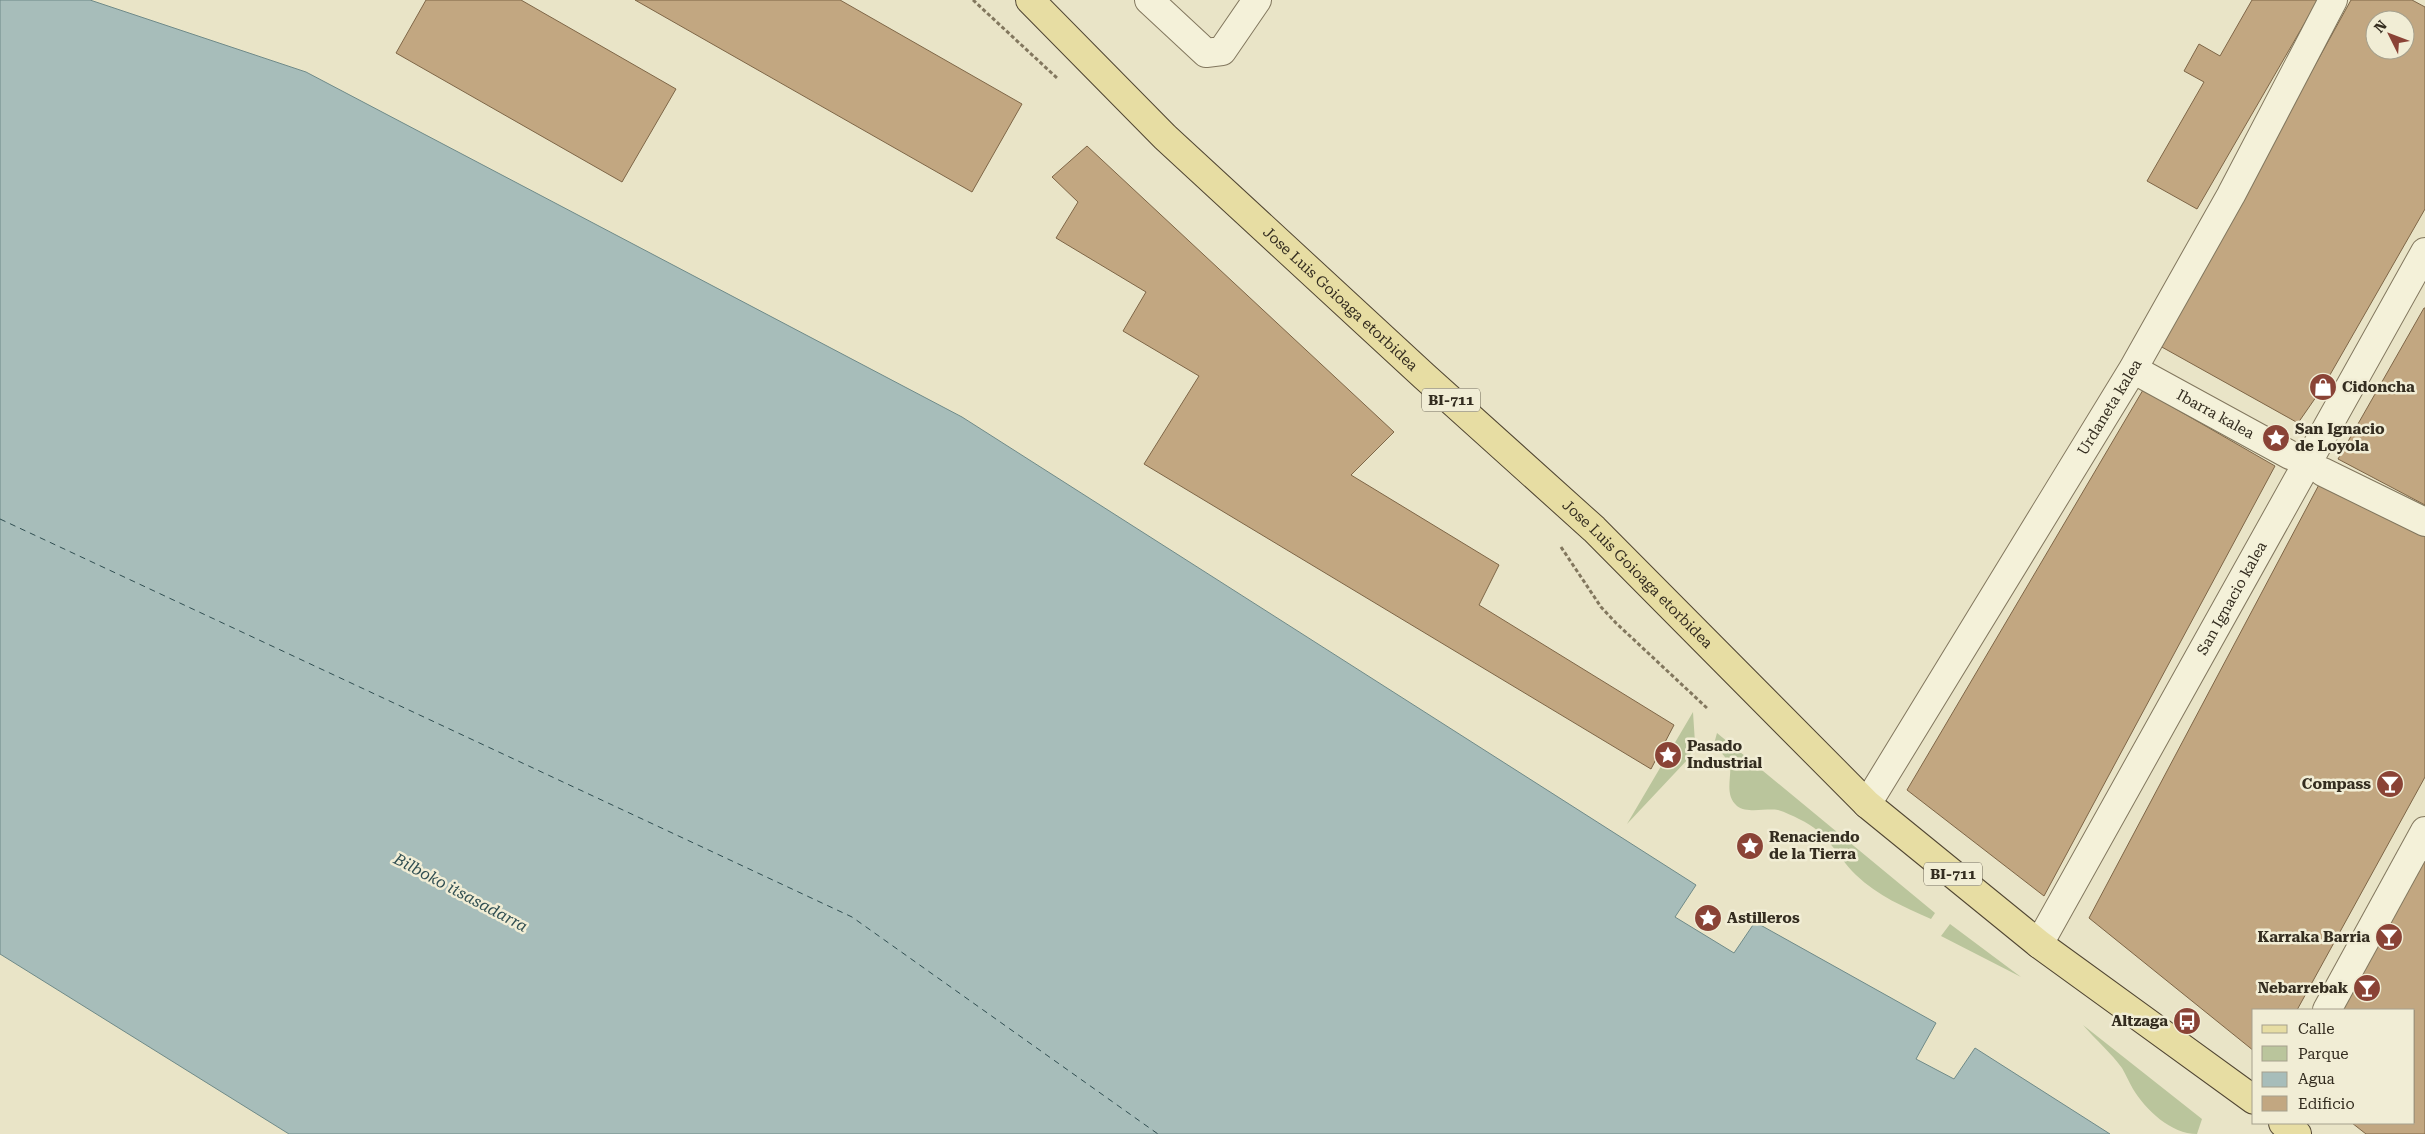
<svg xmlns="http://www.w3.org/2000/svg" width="2425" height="1134" font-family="'Roboto Serif',serif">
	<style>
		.green { fill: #bac59c }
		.water { fill: #a7bdba; stroke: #6f8a88 }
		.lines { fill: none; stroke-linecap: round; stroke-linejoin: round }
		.ferry { stroke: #314f52; stroke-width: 1; stroke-dasharray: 6 5; stroke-linecap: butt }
		.building { fill: #c2a781; stroke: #7e6647; fill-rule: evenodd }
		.street-casing { stroke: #82775e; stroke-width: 30 }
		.primary-casing { stroke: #504532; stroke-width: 30 }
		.path { stroke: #82775e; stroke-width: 3; stroke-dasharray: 4 2.5; stroke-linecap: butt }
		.street { stroke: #f4f1d9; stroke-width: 28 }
		.primary { stroke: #e7dda3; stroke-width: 28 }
		.labels { text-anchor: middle; stroke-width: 5; stroke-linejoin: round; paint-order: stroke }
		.shield { fill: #f1edd5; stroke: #6d6756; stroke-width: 1 }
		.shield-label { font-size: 14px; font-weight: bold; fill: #342d20 }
		.street-label { font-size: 15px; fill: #342d20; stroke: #f1edd5 }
		.poi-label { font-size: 15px; font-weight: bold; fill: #342d20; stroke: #f1edd5; text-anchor: start }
		.water-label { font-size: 16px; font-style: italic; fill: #314f52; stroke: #f1edd5 }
	</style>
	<rect width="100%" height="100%" fill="#e9e4c7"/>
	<!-- green -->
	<path class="green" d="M1693,712L1695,743L1689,758L1627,824Z
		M1717,733L1935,913L1931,919C1904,907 1878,896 1856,875C1834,853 1830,834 1799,819C1793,816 1785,812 1778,810C1765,808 1748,814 1737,806C1724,795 1732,777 1730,763L1714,744Z
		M1950,924L2021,977L1941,936Z
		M2083,1025L2202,1119L2197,1134C2171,1134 2146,1110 2133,1089C2129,1082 2126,1075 2122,1068C2112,1054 2095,1039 2083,1025Z"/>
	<!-- water -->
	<path class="water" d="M0,0H90L306,72L962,417L1696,885L1675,917L1734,953L1755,922L1936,1023L1916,1059L1954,1079L1975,1048L2110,1134H289L0,954Z"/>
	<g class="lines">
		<!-- ferry -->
		<path class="ferry" d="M0,519L852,917L1158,1134"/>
	</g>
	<!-- building -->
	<path class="building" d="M426,0H521L676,89L622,182L396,53Z
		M635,0H840L1022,104L972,192Z
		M2252,0H2318L2197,209L2147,181L2204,82L2184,71L2199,44L2220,56Z
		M2351,0H2412L2425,7V209L2323,387L2298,423L2160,346ZM2375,20H2405V50H2375Z
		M1087,146L1394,432L1351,475L1499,565L1479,605L1674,725L1651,769L1144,464L1199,376L1123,331L1146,292L1056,238L1078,202L1052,177Z
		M2424,308H2425V505L2338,459Z
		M2143,390L2275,466L2044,896L1907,790Z
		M2322,479L2425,534V777L2297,1010H2254V1051L2089,918Z
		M2425,857V1134H2366L2352,1123H2414V1010H2343Z"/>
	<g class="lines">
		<!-- street casing -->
		<g class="street-casing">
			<g id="street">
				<path d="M1149,0L1206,53L1222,51L1257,0"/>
				<path id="s1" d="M2140,373L2290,455"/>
				<path d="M2323,472L2425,522"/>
				<path id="s2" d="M1867,804L2133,369L2231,195L2333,0"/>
				<path id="s3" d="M2039,944L2425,252"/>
				<path d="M2327,1010L2425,831"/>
			</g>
		</g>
		<!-- primary casing -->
		<g class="primary-casing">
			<g id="primary">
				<path id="s4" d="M1030,0L1165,137L1424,376L1594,529L1867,804L2039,944L2254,1100"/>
				<path d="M2283,1123L2297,1134"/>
			</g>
		</g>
		<!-- path -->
		<path class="path" d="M973,0L1057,78
			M1561,547L1601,607L1616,623L1708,709"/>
		<!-- street -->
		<use href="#street" class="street"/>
		<!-- primary -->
		<use href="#primary" class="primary"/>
	</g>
	<!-- icons -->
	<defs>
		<g id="shop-disc" transform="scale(1.4375)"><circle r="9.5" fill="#8a4336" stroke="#f1edd5"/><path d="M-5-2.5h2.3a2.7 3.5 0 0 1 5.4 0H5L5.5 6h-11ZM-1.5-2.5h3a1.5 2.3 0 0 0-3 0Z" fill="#fff"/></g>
		<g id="sight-disc" transform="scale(1.4375)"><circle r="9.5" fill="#8a4336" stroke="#f1edd5"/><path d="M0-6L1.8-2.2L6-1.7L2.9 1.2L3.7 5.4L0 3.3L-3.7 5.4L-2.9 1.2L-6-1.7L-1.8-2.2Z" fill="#fff"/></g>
		<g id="bar-disc" transform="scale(1.4375)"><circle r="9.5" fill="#8a4336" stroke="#f1edd5"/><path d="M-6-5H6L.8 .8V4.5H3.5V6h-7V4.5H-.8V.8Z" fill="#fff"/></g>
		<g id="bus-disc" transform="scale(1.4375)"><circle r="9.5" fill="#8a4336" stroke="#f1edd5"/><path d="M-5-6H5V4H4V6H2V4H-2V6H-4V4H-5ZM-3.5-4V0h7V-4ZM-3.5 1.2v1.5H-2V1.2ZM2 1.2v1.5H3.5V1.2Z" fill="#fff"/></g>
	</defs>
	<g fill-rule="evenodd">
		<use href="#shop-disc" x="2323" y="387"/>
		<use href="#sight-disc" x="2276" y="438"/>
		<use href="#sight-disc" x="1668" y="755"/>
		<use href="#bar-disc" x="2390" y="784"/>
		<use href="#sight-disc" x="1750" y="846"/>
		<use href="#sight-disc" x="1708" y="918"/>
		<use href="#bar-disc" x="2389" y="937"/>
		<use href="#bar-disc" x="2367" y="988"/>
		<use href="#bus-disc" x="2187" y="1021"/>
	</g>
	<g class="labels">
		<!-- shield labels -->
		<g class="shield">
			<rect x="1422" y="388.5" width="58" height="23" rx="4"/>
			<rect x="1924" y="862.5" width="58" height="23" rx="4"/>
		</g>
		<g class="shield-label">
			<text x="1451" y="405">BI-711</text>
			<text x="1953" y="879">BI-711</text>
		</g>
		<!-- street labels -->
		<g class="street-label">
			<text dy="5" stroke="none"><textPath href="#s4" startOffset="431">Jose Luis Goioaga etorbidea</textPath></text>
			<text dy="5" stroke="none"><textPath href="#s2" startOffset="465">Urdaneta kalea</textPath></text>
			<text dy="5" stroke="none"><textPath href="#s1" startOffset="86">Ibarra kalea</textPath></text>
			<text dy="5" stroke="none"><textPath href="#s4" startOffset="836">Jose Luis Goioaga etorbidea</textPath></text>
			<text dy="5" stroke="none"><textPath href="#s3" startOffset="396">San Ignacio kalea</textPath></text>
		</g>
		<!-- poi labels -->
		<g class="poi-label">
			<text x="2342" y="392">Cidoncha</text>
			<text x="2295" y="434">San Ignacio<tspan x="2295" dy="17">de Loyola</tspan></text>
			<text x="1687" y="751">Pasado<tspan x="1687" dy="17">Industrial</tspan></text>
			<text x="2371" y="789" text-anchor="end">Compass</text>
			<text x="1769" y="842">Renaciendo<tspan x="1769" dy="17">de la Tierra</tspan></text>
			<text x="1727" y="923">Astilleros</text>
			<text x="2370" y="942" text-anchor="end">Karraka Barria</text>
			<text x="2348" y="993" text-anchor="end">Nebarrebak</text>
			<text x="2168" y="1026" text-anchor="end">Altzaga</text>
		</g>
		<!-- water labels -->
		<g class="water-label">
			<text transform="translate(461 892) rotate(28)" y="6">Bilboko itsasadarra</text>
		</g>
	</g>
	<!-- legend -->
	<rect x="2252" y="1009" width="162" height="115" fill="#f1edd5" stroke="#a5a08d"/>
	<rect x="2262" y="1025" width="25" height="8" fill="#e7dda3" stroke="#a5a08d"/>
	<text x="2298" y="1034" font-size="15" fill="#342d20">Calle</text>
	<rect x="2262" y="1046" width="25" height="15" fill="#bac59c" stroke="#a5a08d"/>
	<text x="2298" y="1059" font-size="15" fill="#342d20">Parque</text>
	<rect x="2262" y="1072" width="25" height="15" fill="#a7bdba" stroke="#a5a08d"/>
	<text x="2298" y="1084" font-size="15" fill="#342d20">Agua</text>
	<rect x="2262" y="1096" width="25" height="15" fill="#c2a781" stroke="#a5a08d"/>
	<text x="2298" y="1109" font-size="15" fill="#342d20">Edificio</text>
	<!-- north arrow -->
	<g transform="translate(2390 35) rotate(312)"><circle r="24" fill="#f1edd5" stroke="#a5a08d"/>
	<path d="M0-4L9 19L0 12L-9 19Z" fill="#8a4336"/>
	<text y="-8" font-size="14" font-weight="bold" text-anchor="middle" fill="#342d20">N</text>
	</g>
</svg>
